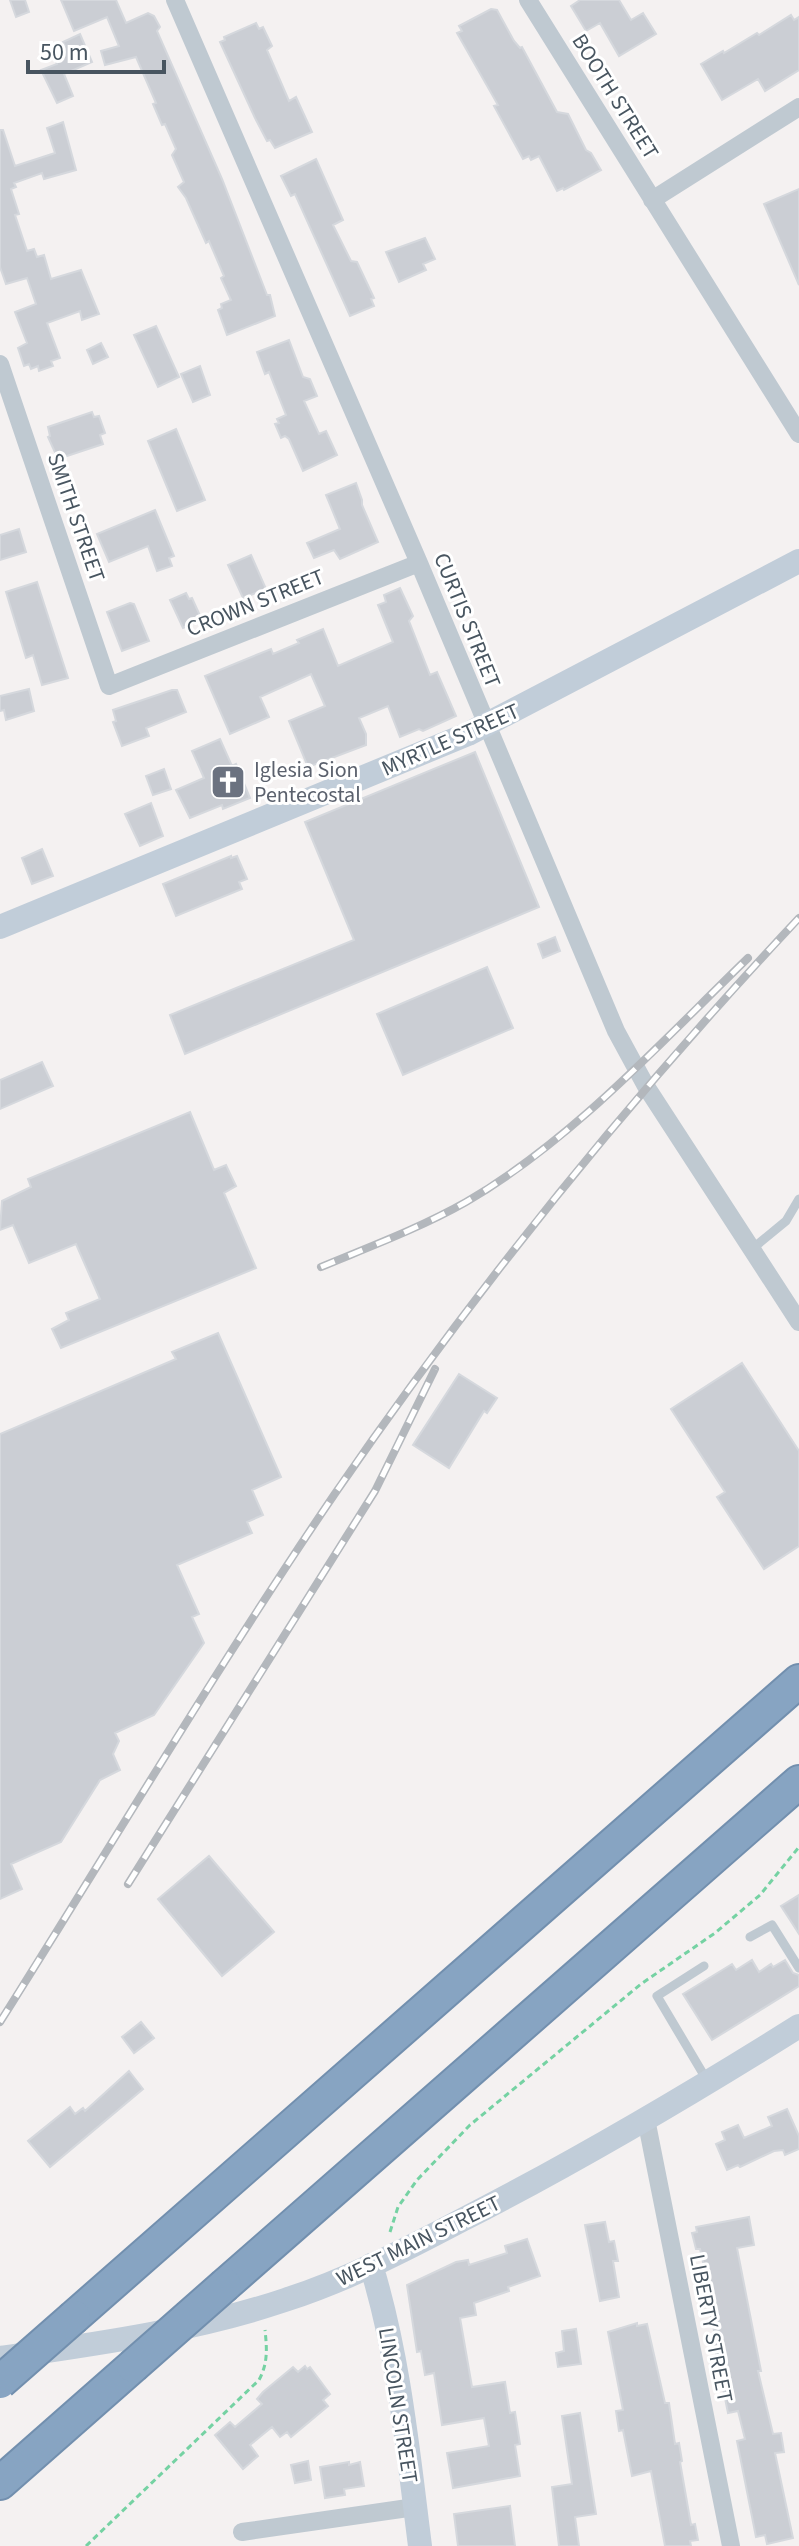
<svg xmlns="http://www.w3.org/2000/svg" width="799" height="2546" font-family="'Source Sans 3',sans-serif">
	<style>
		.building { fill: #cbced4; stroke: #d5d8dd; stroke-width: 2 }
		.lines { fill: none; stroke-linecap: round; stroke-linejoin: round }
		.highway-casing { stroke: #728fae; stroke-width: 36 }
		.path { stroke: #75d2a3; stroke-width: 3; stroke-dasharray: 6 4; stroke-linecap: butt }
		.lane { stroke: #bfc9d1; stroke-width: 9 }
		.street { stroke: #bfc9d1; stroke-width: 18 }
		.secondary { stroke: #c1cdd9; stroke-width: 24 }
		.highway { stroke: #87a4c2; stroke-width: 32 }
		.rail-casing { stroke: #b3b7bc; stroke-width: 8 }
		.rail { stroke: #fff; stroke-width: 5; stroke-dasharray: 15; stroke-linecap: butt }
		.highway-bridge-casing { stroke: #728fae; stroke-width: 36; stroke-linecap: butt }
		.highway-bridge { stroke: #87a4c2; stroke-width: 32 }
		.labels { text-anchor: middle; stroke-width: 6; stroke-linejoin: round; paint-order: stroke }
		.street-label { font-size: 22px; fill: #485560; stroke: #fff }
		.worship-label { font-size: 22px; fill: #5b616d; stroke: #fff; text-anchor: start }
	</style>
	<rect width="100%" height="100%" fill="#f4f1f1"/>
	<!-- building -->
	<path class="building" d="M10,0H25L29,12L16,17Z
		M61,0H116L126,23L148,13L154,16L160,27L157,31L222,179L267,295H270L275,316L227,335L218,310L222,308L221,304L231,300L221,278L224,276L209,241L206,243L186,198L178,187L184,182L172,155L176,149L165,124L162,125L153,104L156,103L136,57L105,65L101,51L119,46L107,17L74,31Z
		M580,0H619L631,20L643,13L656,34L619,56L600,23L586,31L571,6Z
		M491,9L497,10L514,41L520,48L522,47L557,112L568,114L586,150L591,153L601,170L564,190L563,188L557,191L539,156L531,160L529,156L523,159L494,106L498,105L457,33L462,31L459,26Z
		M791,15L794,20L799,17V70L765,91L758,79L722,100L701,64L723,51L724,53L757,33L759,35Z
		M256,23L259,29L263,27L272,46L267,50L289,101L296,97L312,132L275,148L270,140L267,141L255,118L220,42L225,40L224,37Z
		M80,34L92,62L64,74L73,96L57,103L41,70L57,64L52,52L65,46L63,42Z
		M63,122L76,170L44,179L42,173L14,183L16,187L11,189L19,214L15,215L27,251L34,249L37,257L44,255L51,279L81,270L99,314L82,320L80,311L47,323L60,358L51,361L53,366L39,371L38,366L31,369L29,364L24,366L18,348L27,343L15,312L36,304L27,278L6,284L0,267V130H3L15,166L55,153L47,128Z
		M316,159L343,220L333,225L351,261L357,262L374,298L371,299L374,306L350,316L295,194L291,196L281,176Z
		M799,189V285L764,204Z
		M425,238L435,259L423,264L426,270L399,282L386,252Z
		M156,326L179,377L158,387L134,335Z
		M289,340L303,377L310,379L317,396L304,401L319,434L326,431L337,455L303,471L289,439L285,436L281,438L275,424L279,423L277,419L286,415L269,372L265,374L257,352Z
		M101,343L108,357L93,364L87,350Z
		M200,366L210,395L193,402L181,374Z
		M92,412L94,417L99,416L105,433L100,435L103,444L58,459L48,437L50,436L48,427Z
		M176,429L205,500L177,511L148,441Z
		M356,483L362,500V505L378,542L340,559L334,550L314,558L307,543L340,529L326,495Z
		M155,510L174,556L169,558L172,566L157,571L148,546L109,562L97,534Z
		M19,529L26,552L0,560V535Z
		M251,555L266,589L243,598L228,565Z
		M37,582L68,678L42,685L33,655L26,658L6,592Z
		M400,588L413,616L409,621L430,675L437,672L456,716L423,731L419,729L400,737L388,706L359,718L366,734V745L308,767L289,721L325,706L311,674L260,697L269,717L230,734L205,676L271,649L273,654L299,643L297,640L323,629L338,666L393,642L378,605L386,602L384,595Z
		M186,593L189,599L192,598L202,620L183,628L170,600Z
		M130,603L134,604L149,641L122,651L107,612Z
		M29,689L34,711L6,720L4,710L0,711V696Z
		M172,690H177L186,712L146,728L149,736L122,746L113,722L116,721L113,710Z
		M220,739L232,766L236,764L250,798L223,809L222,805L190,818L176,790L204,778L192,751Z
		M475,752L539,907L185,1054L170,1015L354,940L305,822Z
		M164,769L171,789L153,795L146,776Z
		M151,803L163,836L140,846L125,814Z
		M42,849L53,876L32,884L22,858Z
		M231,856V858L237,856L247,879L239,882L242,889L176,916L163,884Z
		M555,937L560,951L543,958L538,944Z
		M487,967L513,1028L403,1075L377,1014Z
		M42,1062L53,1086L0,1109V1080Z
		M190,1112L214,1170L226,1165L236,1186L224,1193L256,1268L61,1348L52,1329L69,1320L66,1313L100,1299L76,1244L29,1263L13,1225L0,1230L2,1201L31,1187L28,1179Z
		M218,1333L281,1477L252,1490L263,1515L247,1522L252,1533L177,1565L199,1614L192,1617L204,1643L154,1715L115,1733L119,1741L113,1754L120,1770L100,1780L61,1842L11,1864L22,1889L0,1899V1434L176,1359L172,1352Z
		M742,1363L799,1451V1546L764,1569L717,1497L725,1492L671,1409Z
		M459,1374L497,1398L487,1413L484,1411L449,1468L413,1445Z
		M209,1856L274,1932L222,1976L158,1899Z
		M799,1895V1934L781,1906Z
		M752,1960L759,1972L771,1964L773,1967L785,1960L793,1973L799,1975V1986L712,2040L683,1994L732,1964L736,1970Z
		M141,2022L154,2038L134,2053L122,2037Z
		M129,2071L143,2089L50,2167L28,2141L70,2107L75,2114L83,2108L85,2111Z
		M787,2109L799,2136V2149L785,2155L783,2150L774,2151L740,2167L738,2165L727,2170L716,2144L725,2140L722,2132L738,2125L744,2138L772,2126L768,2117Z
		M749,2217L754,2245L737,2248L761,2371H758L773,2434L781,2433L784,2452L775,2453L793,2538L767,2544L765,2535L756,2537L737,2441L745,2439L738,2411L728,2413L713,2339L715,2336L711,2315L703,2278H706L703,2262L700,2249H696L692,2233L697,2232L696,2227Z
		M605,2222L609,2242L614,2241L618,2261H613L619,2297L600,2301L585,2225Z
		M527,2239L540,2276L508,2287L509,2291L474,2303L476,2315L460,2318L472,2387L505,2382L510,2413L515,2412L520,2444L515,2445L520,2476L453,2488L447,2453L489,2446L484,2418L442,2425L434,2373L425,2375L421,2351L417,2352L407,2285L456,2262L468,2260L469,2265L507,2253L505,2246Z
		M637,2323V2326L647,2324L665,2403H669L675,2444L679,2443L682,2461L680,2462L691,2525L695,2524L698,2540L690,2541L691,2546H665L651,2471L632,2476L623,2430L619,2431L616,2411L623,2410L608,2332Z
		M576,2329L581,2364L558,2367L556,2353L564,2351L562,2331Z
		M305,2366L307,2369L310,2367L330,2394L323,2400L328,2406L291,2437L287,2432L280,2437L272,2427L250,2445L258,2456L243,2469L215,2435L230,2422L235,2427L262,2404L257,2399L263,2392L293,2367L298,2372Z
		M580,2413L596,2514L575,2517L579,2546H559L552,2487L572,2484L562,2416Z
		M308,2461L311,2480L295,2483L291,2465Z
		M349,2462V2465L360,2462L364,2486L344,2489L345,2495L325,2498L320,2467Z
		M510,2506L515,2546H458L454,2514Z"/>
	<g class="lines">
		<!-- highway casing -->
		<g class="highway-casing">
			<path id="highway" d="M225,2285L799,1782
				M74,2317L799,1681
				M0,2483L133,2366"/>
		</g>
		<!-- path -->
		<path class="path" d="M390,2232L398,2207L417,2180L470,2125L641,1984L715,1933L760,1895L799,1847
			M86,2546L259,2380C268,2363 267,2349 265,2330"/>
		<!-- lane -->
		<path class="lane" d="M752,1249L786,1221L799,1199
			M750,1937L772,1925L799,1968
			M704,1966L657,1996L708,2082"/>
		<!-- street -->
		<path class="street" d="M175,0L419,563L616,1031L647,1088L799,1322
			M528,0L799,434
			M652,200L799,107
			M0,364L109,686L419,563
			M646,2119L731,2546
			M242,2532L415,2507"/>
		<!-- secondary -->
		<path class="secondary" d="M0,927L468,734L799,561
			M371,2265C399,2356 408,2452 420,2546
			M0,2358C96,2344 193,2331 285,2300C347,2280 405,2250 462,2220C577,2161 689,2095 799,2026"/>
		<!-- highway -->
		<use href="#highway" class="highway"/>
		<!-- rail casing -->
		<g class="rail-casing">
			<path id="rail" d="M321,1267C369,1247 420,1228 466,1202C574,1139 659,1044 748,958
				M128,1884L375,1491L435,1369
				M0,2022C111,1846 217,1667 334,1495C474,1291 630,1098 799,918"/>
		</g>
		<!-- rail -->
		<use href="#rail" class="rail"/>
		<!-- highway-bridge casing -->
		<g class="highway-bridge-casing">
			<path id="highway-bridge" d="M133,2366L225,2285
				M0,2382L74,2317"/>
		</g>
		<!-- highway-bridge -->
		<use href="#highway-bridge" class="highway-bridge"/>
	</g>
	<!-- icons -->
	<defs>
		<g id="church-square" transform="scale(1.8)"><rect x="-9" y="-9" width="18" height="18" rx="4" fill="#6b7280" stroke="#fff"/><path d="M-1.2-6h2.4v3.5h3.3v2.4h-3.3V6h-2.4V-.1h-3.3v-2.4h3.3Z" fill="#fff"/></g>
	</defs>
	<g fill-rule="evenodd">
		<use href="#church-square" x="228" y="782"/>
	</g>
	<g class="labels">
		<!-- street labels -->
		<g class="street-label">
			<text transform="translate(616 96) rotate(58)" y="8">BOOTH STREET</text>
			<text transform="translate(77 517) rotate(71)" y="8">SMITH STREET</text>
			<text transform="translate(255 602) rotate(-22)" y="8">CROWN STREET</text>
			<text transform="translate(468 620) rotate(68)" y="8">CURTIS STREET</text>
			<text transform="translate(450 739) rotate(-24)" y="8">MYRTLE STREET</text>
			<text transform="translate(418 2240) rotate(-26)" y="8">WEST MAIN STREET</text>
			<text transform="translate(712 2328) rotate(79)" y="8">LIBERTY STREET</text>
			<text transform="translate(399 2405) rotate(81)" y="8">LINCOLN STREET</text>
		</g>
		<!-- worship labels -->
		<g class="worship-label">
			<text x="254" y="777">Iglesia Sion<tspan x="254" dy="25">Pentecostal</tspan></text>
		</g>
	</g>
	<!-- scale -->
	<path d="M28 60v12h136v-12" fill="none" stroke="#485560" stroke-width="4"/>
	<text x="40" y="60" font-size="24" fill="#485560" stroke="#ffffff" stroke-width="6" paint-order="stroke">50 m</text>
</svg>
